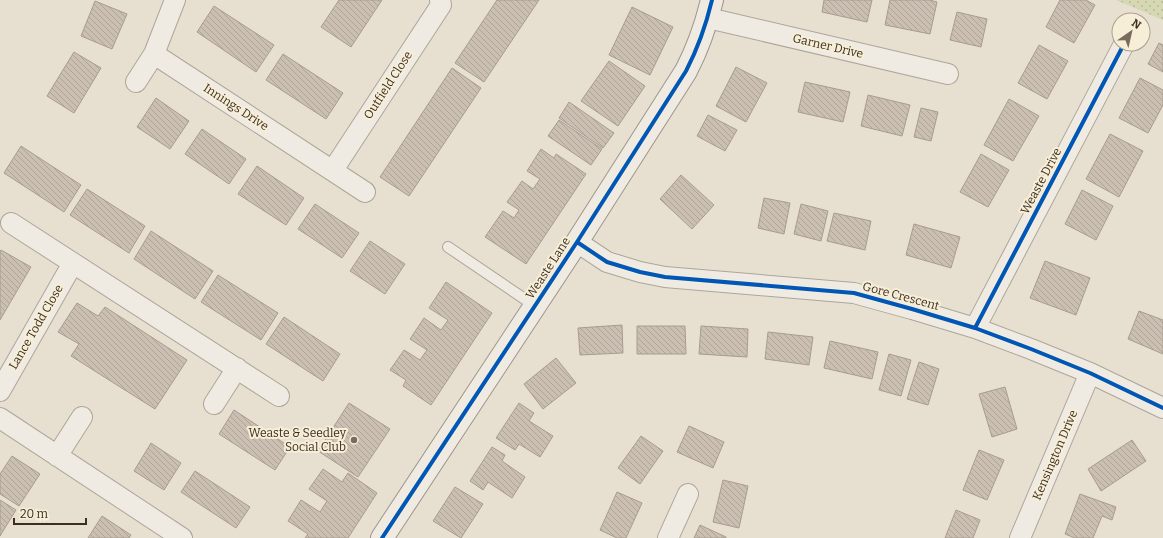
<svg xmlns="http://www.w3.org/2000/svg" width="1163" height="538" font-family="Bitter,serif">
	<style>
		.grass { fill: url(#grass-dots) }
		.building { fill: url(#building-back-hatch); stroke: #a89c90 }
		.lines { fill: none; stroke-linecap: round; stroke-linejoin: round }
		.lane-casing { stroke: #ada599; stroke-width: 12 }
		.street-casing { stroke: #ada599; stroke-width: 22 }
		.secondary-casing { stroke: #9c958a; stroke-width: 24 }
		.lane { stroke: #efebe3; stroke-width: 10 }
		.street { stroke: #efebe3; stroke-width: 20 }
		.secondary { stroke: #efebe3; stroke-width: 22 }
		.cycleway-casing { stroke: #f7eed8; stroke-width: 6 }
		.cycleway { stroke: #0057b8; stroke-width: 4 }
		.poi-dot { fill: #786c5e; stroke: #f7eed8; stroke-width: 1.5 }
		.labels { text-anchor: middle; stroke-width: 4; stroke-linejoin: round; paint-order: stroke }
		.street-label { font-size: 12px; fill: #3d2e20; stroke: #f7eed8 }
		.poi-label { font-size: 12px; fill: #3d2e20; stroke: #f7eed8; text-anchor: end }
	</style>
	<defs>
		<pattern id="grass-dots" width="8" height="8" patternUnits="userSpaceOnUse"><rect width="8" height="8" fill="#d6d7b3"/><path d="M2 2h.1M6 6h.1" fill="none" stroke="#b9b99a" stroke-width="1.8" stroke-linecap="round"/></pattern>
		<pattern id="building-back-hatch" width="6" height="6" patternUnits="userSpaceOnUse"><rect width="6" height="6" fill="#cbbfb2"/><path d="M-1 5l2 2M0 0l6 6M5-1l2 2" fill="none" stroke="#afa499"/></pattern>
	</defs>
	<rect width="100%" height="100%" fill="#e7e0d1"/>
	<!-- grass -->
	<path class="grass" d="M1116,0H1163V20Z"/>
	<!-- building -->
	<path class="building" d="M339,0H382L351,47L321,27Z
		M497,0H539L484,82L455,63Z
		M824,0H872L867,22L822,12Z
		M890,0H930L937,2L930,34L885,25Z
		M1060,0H1086L1095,5L1074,43L1046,27Z
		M95,1L127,14L112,49L81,36Z
		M214,6L274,45L256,72L197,32Z
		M632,7L673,27L650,75L609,55Z
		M957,12L987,19L981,47L950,40Z
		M1159,43L1163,45V72L1148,64Z
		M1039,45L1068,61L1047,99L1018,83Z
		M74,52L101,68L74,113L47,96Z
		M283,54L343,93L326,119L266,80Z
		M609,61L645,86L618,126L581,101Z
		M736,67L767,83L746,122L716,106Z
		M452,68L481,88L409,196L380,177Z
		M1140,78L1163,90V105L1148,133L1119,118Z
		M805,82L850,92L843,122L798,112Z
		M868,95L910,105L902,136L861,126Z
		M156,98L189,121L170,149L137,127Z
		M1009,99L1039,116L1013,161L984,145Z
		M569,102L614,133L603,148L559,118Z
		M921,108L938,112L931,141L914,137Z
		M708,115L737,130L725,151L697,136Z
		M559,120L602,149L591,165L548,136Z
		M202,129L246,159L229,184L185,154Z
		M1110,134L1143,151L1119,197L1086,179Z
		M21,146L81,185L64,212L4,173Z
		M541,149L554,158L556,154L586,174L526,264L485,237L503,211L514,218L519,210L507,202L522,181L533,189L540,179L527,171Z
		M981,154L1009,170L988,207L960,192Z
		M257,166L304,198L286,225L238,194Z
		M681,175L714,205L692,229L660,199Z
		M87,189L145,226L129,253L70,215Z
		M1082,190L1113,206L1096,240L1065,224Z
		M764,198L790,203L784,234L758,228Z
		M315,204L359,233L342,258L298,229Z
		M801,204L828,211L821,241L794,234Z
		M834,213L871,221L865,250L827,241Z
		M914,224L960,237L951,268L906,255Z
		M151,231L213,271L195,299L134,259Z
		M370,241L405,264L385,294L350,271Z
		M1,250L31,267L0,320V251Z
		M1045,261L1090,278L1076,315L1030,298Z
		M218,275L278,313L261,340L201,302Z
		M446,282L492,313L431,405L403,386L406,380L390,370L404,350L420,360L427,350L410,339L424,318L441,330L448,320L429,308Z
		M77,303L98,316L105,307L187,360L155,409L71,356L79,344L58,332Z
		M1139,311L1163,320V354L1128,339Z
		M284,317L340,354L323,381L266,344Z
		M622,325L623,353L580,355L578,328Z
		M637,326H685L686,354H637Z
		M701,326L748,329L747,357L699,354Z
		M768,332L813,337L809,365L765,359Z
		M830,341L878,352L872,379L824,368Z
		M889,354L911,360L901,396L879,390Z
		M556,358L576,383L543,409L524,384Z
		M919,362L939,369L928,405L907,399Z
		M1005,387L1017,429L992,437L979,394Z
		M349,403L390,429L358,477L318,451Z
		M519,403L534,413L529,421L553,436L540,457L519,444L515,450L496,438Z
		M234,410L290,447L275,470L219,434Z
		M689,426L724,442L713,468L677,452Z
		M641,436L663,451L640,484L618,468Z
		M1132,440L1146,461L1101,491L1088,469Z
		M151,443L181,463L164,490L134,471Z
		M492,447L505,455L502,461L525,477L512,498L488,482L483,490L470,481Z
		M979,450L1004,460L987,500L963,490Z
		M12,456L40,474L19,506L0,494V474Z
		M323,469L342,482L348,473L377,493L348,538H305L308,534L288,521L301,500L320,512L327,501L309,489Z
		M195,471L250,507L236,528L181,492Z
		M723,480L748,486L739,528L713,522Z
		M455,487L483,504L461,538L433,521Z
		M617,492L642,503L626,538H617L600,530Z
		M1080,494L1116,507L1112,520L1102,516L1093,538H1075L1065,534Z
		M0,500L16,510L0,536Z
		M956,510L980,520L973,538H945Z
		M102,516L131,535L129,538H88Z
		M700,525L726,537V538H694Z"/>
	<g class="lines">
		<!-- lane casing -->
		<g class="lane-casing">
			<path id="lane" d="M448,247L535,306"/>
		</g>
		<!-- street casing -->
		<g class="street-casing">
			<path id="street" d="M175,0L154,54L365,192
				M708,18L948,74
				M136,82L154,54
				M333,170L441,5L440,0
				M11,223L279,396
				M577,242L607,262L640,272L665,277L854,293L912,309L975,328L1031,349L1090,373L1163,408
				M975,328L1124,44
				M0,391L73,263
				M214,404L237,368
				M0,418L182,538
				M57,456L82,417
				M668,538L688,494
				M1020,538L1090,373"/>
		</g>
		<!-- secondary casing -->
		<g class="secondary-casing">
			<path id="secondary" d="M382,538L577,242L686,71C698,48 706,25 712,0"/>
		</g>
		<!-- lane -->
		<use href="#lane" class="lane"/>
		<!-- street -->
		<use href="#street" class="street"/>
		<!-- secondary -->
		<use href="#secondary" class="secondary"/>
		<!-- cycleway casing -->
		<g class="cycleway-casing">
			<path id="cycleway" d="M577,242L607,262L640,272L665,277L854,293L912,309L975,328L1031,349L1090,373L1163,408
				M975,328L1124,44
				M382,538L577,242L686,71C698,48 706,25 712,0"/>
		</g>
		<!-- cycleway -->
		<use href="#cycleway" class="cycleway"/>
	</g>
	<!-- markers -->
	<circle class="poi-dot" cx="354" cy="440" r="4"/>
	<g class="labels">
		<!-- street labels -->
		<g class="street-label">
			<text transform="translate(828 46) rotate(13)" y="4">Garner Drive</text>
			<text transform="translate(388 85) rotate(-57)" y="4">Outfield Close</text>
			<text transform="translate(236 107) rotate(33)" y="4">Innings Drive</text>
			<text transform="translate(1041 181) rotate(-62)" y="4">Weaste Drive</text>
			<text transform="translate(548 268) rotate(-57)" y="4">Weaste Lane</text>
			<text transform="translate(901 296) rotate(15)" y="4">Gore Crescent</text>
			<text transform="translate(36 327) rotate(-60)" y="4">Lance Todd Close</text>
			<text transform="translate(1055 455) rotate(-67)" y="4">Kensington Drive</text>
		</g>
		<!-- poi labels -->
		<g class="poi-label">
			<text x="346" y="437">Weaste &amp; Seedley<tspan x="346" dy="14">Social Club</tspan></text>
		</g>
	</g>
	<!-- north arrow -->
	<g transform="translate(1131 32) rotate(34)"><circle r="19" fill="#f7eed8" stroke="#ada18e"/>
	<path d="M0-3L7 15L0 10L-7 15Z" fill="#786c5e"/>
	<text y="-6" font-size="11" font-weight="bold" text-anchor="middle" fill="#3d2e20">N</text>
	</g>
	<!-- scale -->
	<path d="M14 518v6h72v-6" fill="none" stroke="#3d2e20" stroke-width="2"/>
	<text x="20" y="518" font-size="12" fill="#3d2e20" stroke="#f7eed8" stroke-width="3" paint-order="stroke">20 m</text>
</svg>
